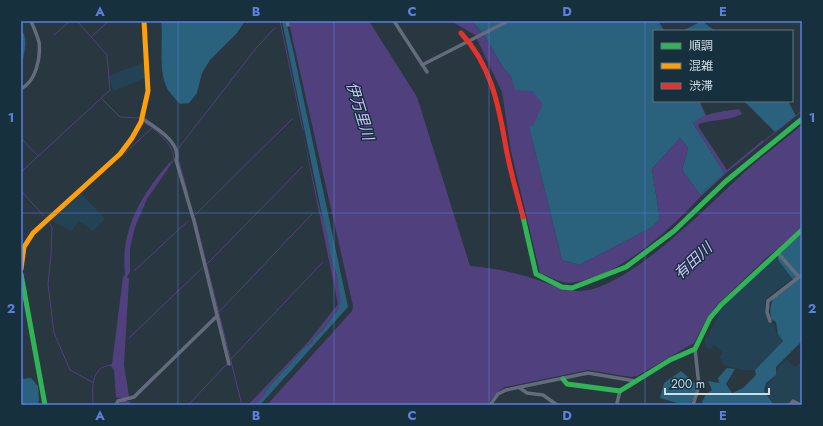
<svg xmlns="http://www.w3.org/2000/svg" width="823" height="426" font-family="Jost,'Noto Sans JP',sans-serif">
	<style>
		.built { fill: #234254 }
		.green { fill: #2a617d }
		.water { fill: #51407e }
		.lines { fill: none; stroke-linecap: round; stroke-linejoin: round }
		.stream { stroke: #51407e; stroke-width: 1 }
		.street { stroke: #636c7a; stroke-width: 3.5 }
		.fast { stroke: #30b455; stroke-width: 5 }
		.slow { stroke: #ff9f0a; stroke-width: 5 }
		.jam { stroke: #e5322d; stroke-width: 5 }
		.grid { fill: none; stroke: #5b80dd; stroke-width: 1; stroke-opacity: 0.55 }
		.labels { text-anchor: middle; stroke-width: 3; stroke-linejoin: round; paint-order: stroke }
		.water-label { font-size: 15px; font-style: italic; fill: #cfc1fc; stroke: #16303e }
		.neatline { fill: none; stroke: #5b80dd; stroke-width: 1.5 }
		.grid-label { font-size: 13px; text-anchor: middle; font-weight: bold; fill: #5b80dd }
	</style>
	<rect width="100%" height="100%" fill="#293740"/>
	<!-- built -->
	<path class="built" d="M145,62L146,78L113,91L109,76Z
		M81,193L105,219L93,231L78,221L72,231L54,222L52,219Z
		M775,256L795,277L771,294L765,302L768,319L774,324L776,331L783,341L755,370H743L723,365L720,357L723,353L714,345L710,349L705,347V339L717,319L719,309Z
		M786,359L795,367L802,361V405H774L766,392L767,384L775,377V371Z"/>
	<!-- green -->
	<path class="green" d="M161,21H245L237,33L210,60L202,73L197,93L189,103L180,104C176,100 172,95 168,90C157,70 164,42 161,21Z
		M282,21H286L293,50L348,307L260,405H254L266,393V390L306,346L312,343L313,339L322,331L339,308L337,276L332,263Z
		M472,21H658L664,31H654V101H699L706,116L693,123L725,174L701,196L682,170L688,148L680,138L652,169L660,219L651,228L579,265L562,260L529,127L532,91H515L511,77L502,66L486,38Z
		M702,21L715,31H682Z
		M21,29C29,39 24,54 21,67Z
		M744,101H788L796,116L775,132Z
		M802,234V341L776,367V375L766,383L764,391L774,405H704L702,402L706,394L712,390L708,381L719,383L718,378L727,368L735,369L726,384L732,393L743,388L756,375L755,370L783,341L778,334L776,322L771,319C768,295 778,295 795,282L778,260L777,255Z
		M681,371L696,384V393L690,405H684L660,398L664,383Z
		M31,378L38,386L39,401L37,405L27,403L21,405V379Z"/>
	<!-- water -->
	<path class="water" d="M296,21H369L417,97L470,266C493,268 513,272 535,279C550,284 562,290 578,291C627,292 712,201 748,169C765,154 784,140 802,125V228L764,260L716,306L707,318L694,343L637,376L631,377L588,370L505,387L499,391L486,405H267L352,311L353,306L289,23Z
		M451,21H472L486,38L502,66L511,77L515,90L532,91L543,104L533,126L529,127L562,260L579,265L651,228L660,219L652,169L680,138L688,148L682,170L701,196C670,230 617,279 569,283C561,283 548,276 540,273L511,151L502,92L475,35Z
		M739,109L742,114C728,121 713,119 699,124L698,126L727,170L763,140L764,142L725,174L693,123C703,113 725,111 739,109Z
		M302,130L320,210L327,232L332,263L337,276L341,302L339,308L322,331L313,339L312,343L306,346L266,390V393L257,403L248,405L308,342L338,304Z
		M174,160L147,199L135,227L130,248V272L127,277L129,279L124,365L129,396L125,398L126,401L130,402L131,405H118L123,401V399L116,397L114,370L110,365L112,364L123,277L125,275C120,230 141,195 170,162Z"/>
	<g class="lines">
		<!-- stream -->
		<path class="stream" d="M280,21L303,130
			M658,21L664,31
			M54,35L70,21
			M92,36L109,21
			M102,99L120,117L139,118
			M699,101L706,116
			M145,123C155,129 177,147 173,160
			M21,138L38,156
			M763,142L802,111
			M177,150L257,47L275,28
			M125,153L152,128
			M178,158L188,194
			M21,172L110,90L107,55L77,21
			M21,191L44,216
			M700,195L725,173
			M194,216L292,119
			M195,218L242,405
			M50,223L52,228L51,255L48,284L54,333L70,370L92,382
			M207,264L302,167
			M134,271L188,221
			M219,312L312,214
			M129,338L202,268
			M231,359L323,262
			M134,395L155,374
			M93,405C93,390 89,367 111,365
			M188,405L227,364"/>
		<!-- street -->
		<path class="street" d="M287,21L288,25
			M394,21L427,72
			M422,65L508,21
			M21,89C36,81 41,58 39,42C37,35 34,28 31,21
			M143,119C155,127 182,143 176,160L194,221L229,364
			M777,252L799,277L802,275
			M770,321L767,312L768,301L799,277
			M520,388L527,393L543,395L557,405
			M116,405L118,401L134,397L217,316
			M490,405L498,394L506,390L588,373L635,381
			M618,405L617,403L620,391
			M693,405L699,386L695,349
			M790,405L793,401L801,405"/>
		<!-- fast -->
		<path class="fast" d="M523,217L536,274L562,287L572,288L626,267L674,231L725,182L802,119
			M21,274L45,405
			M563,379L567,384L620,391L670,360L695,349L710,318L721,305L802,230"/>
		<!-- slow -->
		<path class="slow" d="M21,269L24,247L33,233L120,154L132,138L141,122L148,91L144,21"/>
		<!-- jam -->
		<path class="jam" d="M461,33C490,64 498,102 505,142C509,168 517,193 523,217"/>
	</g>
	<!-- grid -->
	<path class="grid" d="M178,21V405M334,21V405M489,21V405M645,21V405M21,213H802"/>
	<g class="labels">
		<!-- water labels -->
		<g class="water-label">
			<text transform="translate(360 111) rotate(73)" y="5">伊万里川</text>
			<text transform="translate(693 261) rotate(-43)" y="5">有田川</text>
		</g>
	</g>
	<!-- border -->
	<rect width="823" height="426" fill="none" stroke="#16303e" stroke-width="44"/>
	<!-- legend -->
	<rect x="653" y="30" width="140" height="72" fill="#16303e" stroke="#607581"/>
	<rect x="661" y="43" width="20" height="6" fill="#30b455" stroke="#607581"/>
	<text x="689" y="50" font-size="12" fill="#cedde6">順調</text>
	<rect x="661" y="63" width="20" height="6" fill="#ff9f0a" stroke="#607581"/>
	<text x="689" y="70" font-size="12" fill="#cedde6">混雑</text>
	<rect x="661" y="83" width="20" height="6" fill="#e5322d" stroke="#607581"/>
	<text x="689" y="90" font-size="12" fill="#cedde6">渋滞</text>
	<!-- scale -->
	<path d="M665 388v6h104v-6" fill="none" stroke="#cedde6" stroke-width="2"/>
	<text x="671" y="388" font-size="12" fill="#cedde6" stroke="#16303e" stroke-width="3" paint-order="stroke">200 m</text>
	<rect x="22" y="22" width="779" height="382" class="neatline"/>
	<g class="grid-label">
		<text x="100" y="16">A</text>
		<text x="256" y="16">B</text>
		<text x="412" y="16">C</text>
		<text x="567" y="16">D</text>
		<text x="723" y="16">E</text>
		<text x="11" y="122">1</text>
		<text x="812" y="122">1</text>
		<text x="11" y="313">2</text>
		<text x="812" y="313">2</text>
		<text x="100" y="420">A</text>
		<text x="256" y="420">B</text>
		<text x="412" y="420">C</text>
		<text x="567" y="420">D</text>
		<text x="723" y="420">E</text>
	</g>
</svg>
